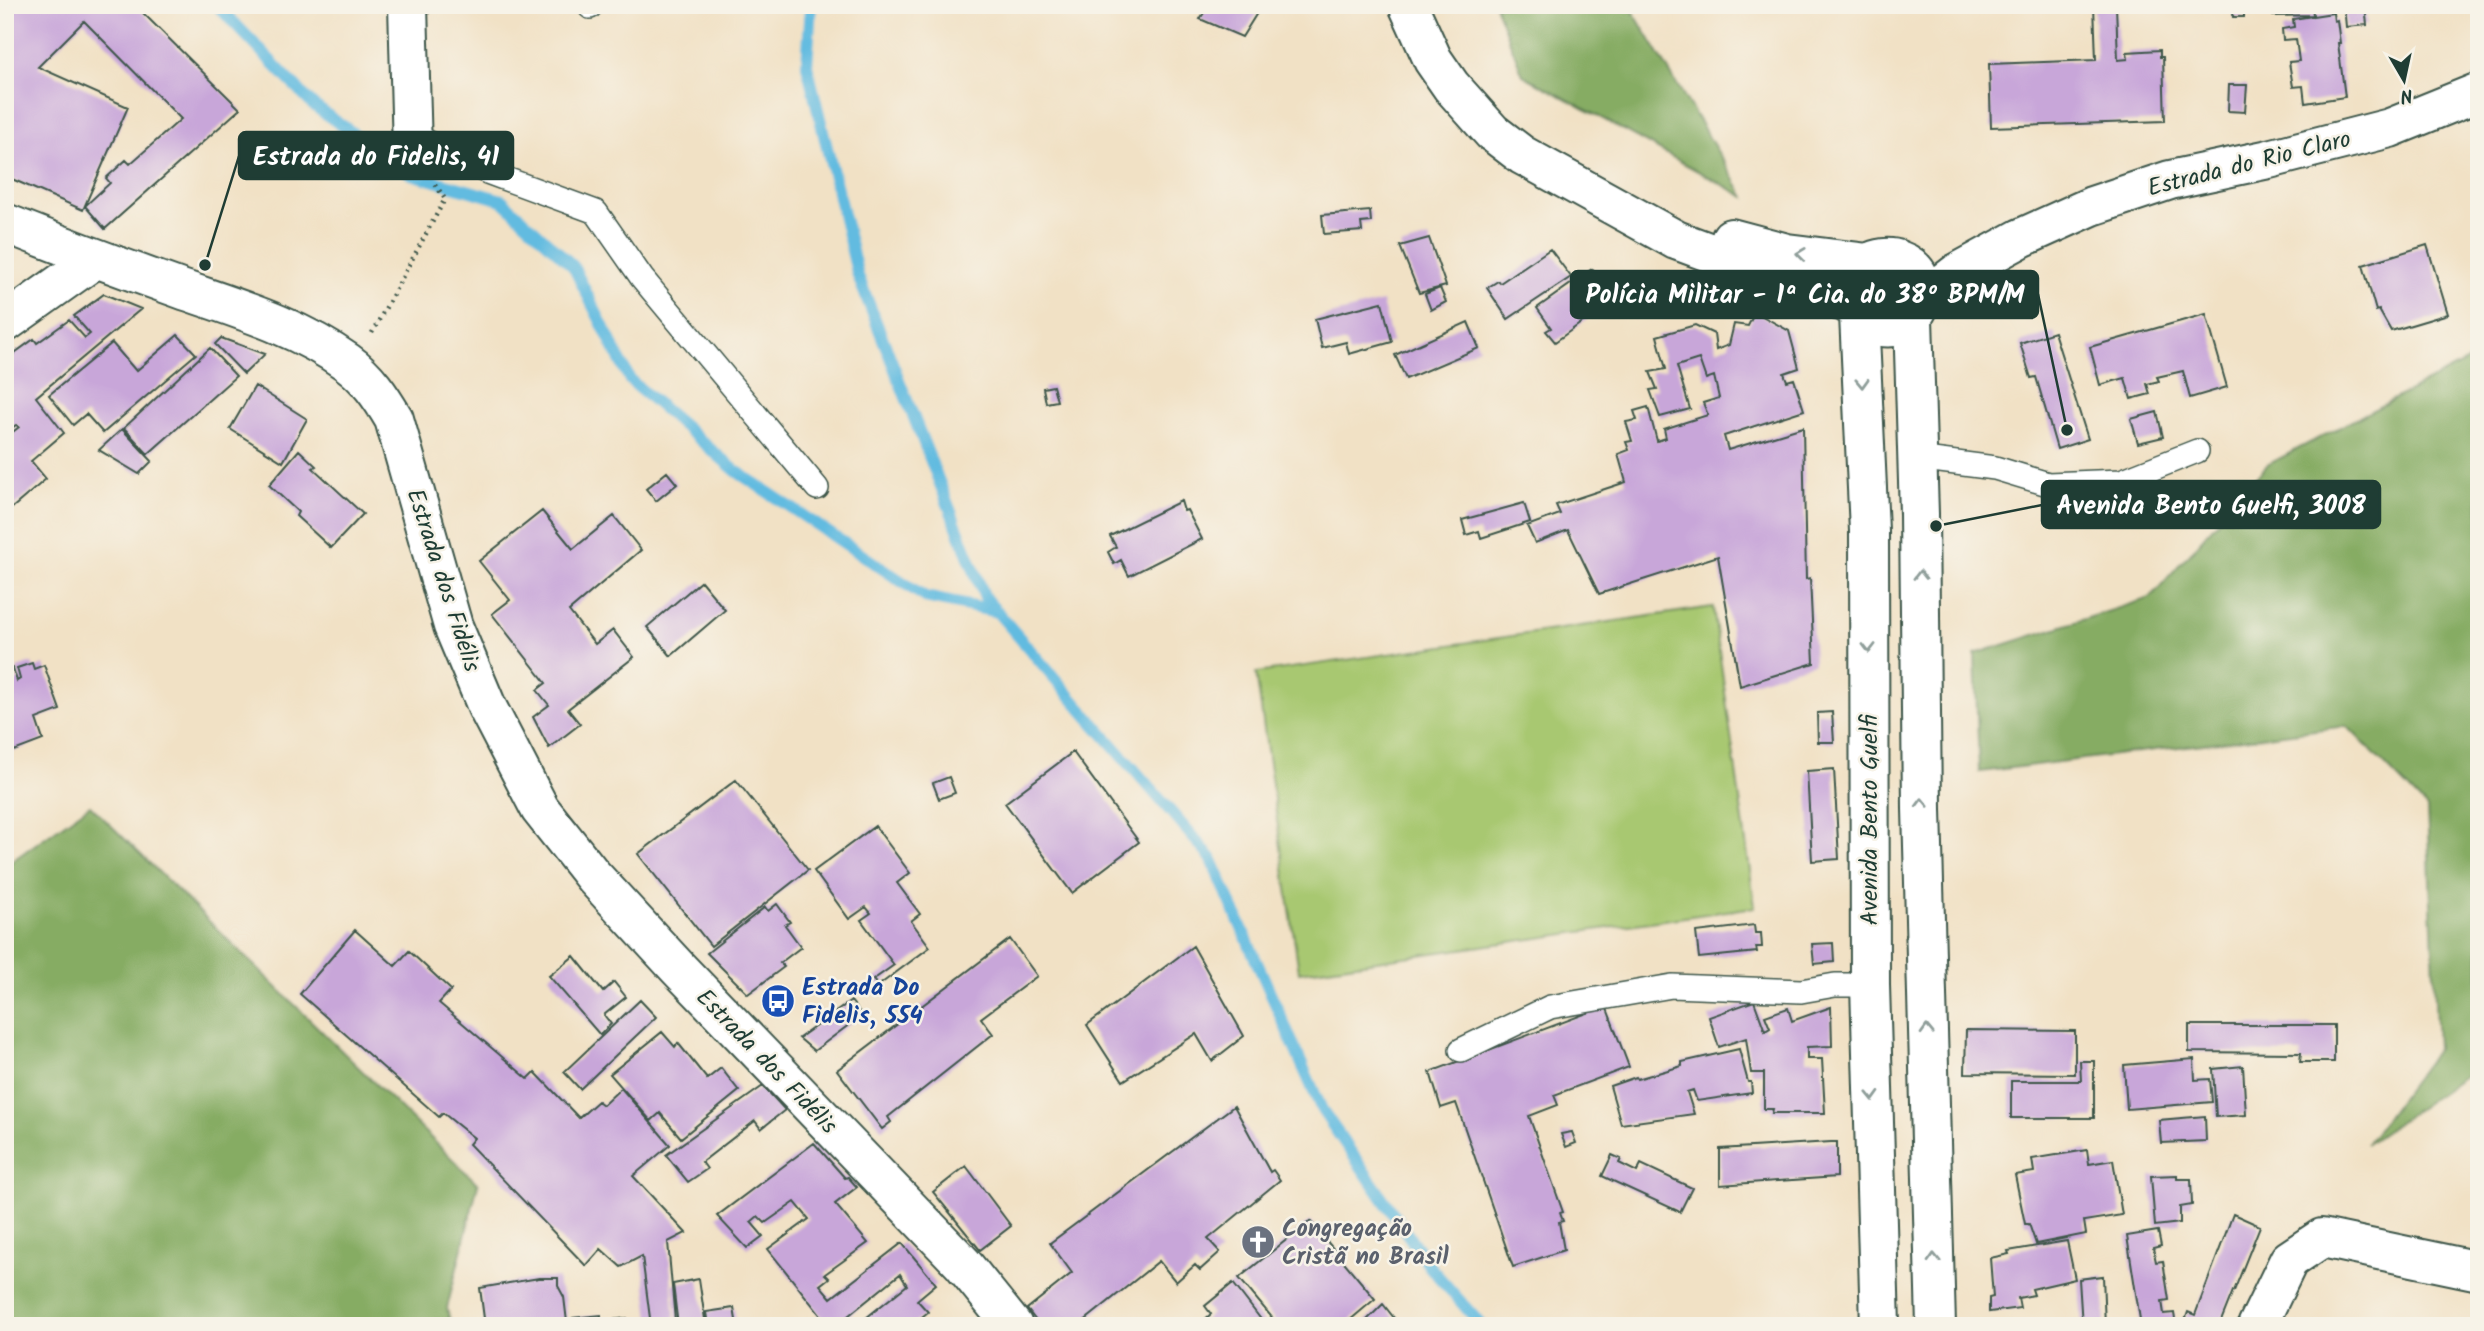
<svg xmlns="http://www.w3.org/2000/svg" width="2484" height="1331" font-family="Kalam,sans-serif">
	<style>
		.green { fill: #a8c871; stroke: #648252; stroke-width: 2 }
		.forest { fill: #86ac63; stroke: #52744c; stroke-width: 2 }
		.lines { fill: none; stroke-linecap: round; stroke-linejoin: round }
		.stream { stroke: #62bbe0; stroke-width: 12 }
		.building { fill: #c8a6d9 }
		.lane-casing { stroke: #3e564a; stroke-width: 26 }
		.street-casing { stroke: #3e564a; stroke-width: 42 }
		.secondary-casing { stroke: #3e564a; stroke-width: 42 }
		.path { stroke: #3e564a; stroke-width: 4.5; stroke-dasharray: 2 5; stroke-linecap: butt }
		.lane { stroke: #fff; stroke-width: 23 }
		.street { stroke: #fff; stroke-width: 38 }
		.secondary { stroke: #fff; stroke-width: 38 }
		.oneway { stroke: #8f9e9a }
		.labels { text-anchor: middle; stroke-width: 5; stroke-linejoin: round; paint-order: stroke }
		.street-label { font-size: 24px; fill: #1f3d34; stroke: #f7f3e8 }
		.transit-label { font-size: 24px; font-weight: bold; fill: #164399; stroke: #f7f3e8; text-anchor: start }
		.worship-label { font-size: 24px; font-weight: bold; fill: #5b616d; stroke: #f7f3e8; text-anchor: start }
		.leader { fill: none; stroke: #1f3d34; stroke-width: 2.5 }
		.callout-dot { fill: #1f3d34; stroke: #f7f3e8; stroke-width: 2.5 }
		.callout { fill: #1f3d34; stroke: #1f3d34; stroke-width: 2.5 }
		.callout-label { font-size: 26px; text-anchor: middle; font-weight: bold; fill: #fff }
	</style>
	<rect width="100%" height="100%" fill="#f7f3e8"/>
	<filter id="ink" filterUnits="userSpaceOnUse"><feTurbulence type="fractalNoise" baseFrequency=".0143" numOctaves="2"/><feDisplacementMap in="SourceGraphic" scale="14" xChannelSelector="R" yChannelSelector="G"/><feConvolveMatrix kernelMatrix="1 2 1 2 8 2 1 2 1" color-interpolation-filters="sRGB"/></filter>
	<filter id="wash" filterUnits="userSpaceOnUse"><feTurbulence type="fractalNoise" baseFrequency=".00686" numOctaves="4" result="noise"/><feDisplacementMap in="SourceGraphic" scale="28" xChannelSelector="R" yChannelSelector="G"/><feGaussianBlur stdDeviation="1.57" result="paint"/><feColorMatrix in="noise" values="0 0 0 0 0 0 0 0 0 0 0 0 0 0 0 0 0 1.4 0 .05"/><feComposite in="paint" operator="in"/></filter>
	<g filter="url(#wash)">
		<rect width="100%" height="100%" fill="#f1e1c5"/>
		<!-- green -->
		<path class="green" d="M1713,607L1755,907L1299,972L1256,673Z"/>
		<!-- forest -->
		<path class="forest" d="M1495,5H1629L1745,197L1523,75Z
			M2479,355V1066L2366,1145L2437,1049L2427,808L2347,726L1979,772L1975,654L2150,598L2267,465Z
			M90,805L478,1184L447,1308L451,1326H5V866Z"/>
		<g class="lines">
			<!-- stream -->
			<path class="stream" d="M217,5L313,105L411,174L502,200L573,266L630,380L736,471L925,597L998,612
				M811,5L807,65L858,276L985,598L1211,858L1322,1110L1430,1267L1482,1326"/>
		</g>
		<g id="blocks">
			<!-- building -->
			<path class="building" d="M5,5H135L240,109L105,229L85,206L110,183L106,178L126,160L130,164L181,119L84,21L38,67L128,107L83,210L5,176Z
				M1209,5H1237L1257,13L1242,37L1200,19Z
				M2094,5H2116L2118,60L2128,59L2127,52L2160,50V57H2163L2165,121L1991,127L1989,64L2096,60Z
				M2234,5H2244V17H2233Z
				M2272,5H2312L2313,15L2273,16Z
				M2344,5H2365L2367,25L2346,27Z
				M2333,13L2334,21L2337,20L2340,43H2338L2345,97L2305,103L2303,86L2293,87L2289,62L2299,61L2296,39L2283,40L2282,29L2294,27L2293,19Z
				M2229,85H2247L2245,112L2228,111Z
				M1370,211L1371,222L1361,223L1362,231L1324,234L1322,215Z
				M1429,238L1446,286L1419,293L1400,246Z
				M2427,245L2448,314L2391,331L2379,310L2376,311L2363,265Z
				M1550,249L1571,277L1508,319L1487,288L1498,281L1500,283Z
				M1592,269L1614,299L1555,342L1546,331L1551,328L1537,308Z
				M1440,288L1446,302L1431,310L1425,294Z
				M104,294L141,309L36,397L64,433L31,461L46,479L5,514V438L19,427L16,425L5,433V360L34,339L37,343L69,320L85,338L90,334L74,316Z
				M1382,302L1392,342L1349,354L1346,342L1322,348L1315,319Z
				M1755,312L1789,331L1799,368L1784,373L1787,381L1794,379L1804,410L1724,436L1728,450L1803,427L1806,579L1810,578L1814,663L1740,686L1718,556L1599,594L1568,530L1535,543L1527,526L1560,514L1556,505L1626,482L1618,454L1629,450L1626,442L1632,441L1626,422L1637,420L1634,411L1648,407L1657,441L1666,438L1664,429L1708,415L1703,403L1719,398L1714,376L1706,379L1699,359L1677,366L1690,409L1660,417L1650,390L1657,389L1650,372L1666,369L1657,336L1695,325L1714,334L1716,350L1729,345L1734,324L1748,326Z
				M2206,314L2227,387L2190,398L2183,371L2157,377L2159,381L2147,384L2150,394L2131,399L2125,378L2100,385L2090,347Z
				M1468,322L1479,348L1406,379L1395,355Z
				M2054,332L2088,439L2057,449L2036,377L2031,378L2020,343Z
				M178,335L196,354L103,433L86,414L73,425L49,395L112,343L136,371Z
				M221,338L265,354L244,374L215,344Z
				M210,348L236,376L148,454L124,428Z
				M255,386L307,419L283,462L230,429Z
				M1053,386L1057,401L1046,403L1043,388Z
				M2157,412L2163,437L2138,443L2131,419Z
				M122,429L152,461L139,474L99,450Z
				M299,450L316,466L313,468L363,514L331,548L296,516L298,512L269,485Z
				M667,472L677,484L656,501L646,489Z
				M1181,501L1184,511L1187,510L1202,539L1129,576L1121,560L1114,564L1108,552L1116,547L1110,536Z
				M1524,503L1530,522L1481,538L1479,531L1466,535L1462,520Z
				M542,511L573,549L614,516L641,550L569,611L595,644L613,630L634,657L568,709L580,724L549,748L533,717L549,705L537,690L546,683L492,614L510,600L479,561Z
				M701,581L725,610L671,656L647,627Z
				M32,663L34,669L44,665L60,710L36,719L43,740L14,751L5,728V685L7,684L5,671L13,668L17,681L20,679L17,668Z
				M1832,712L1834,742H1818L1817,713Z
				M1073,752L1139,842L1072,893L1005,803Z
				M1834,769L1839,859L1812,861L1807,771Z
				M949,777L955,793L939,799L933,783Z
				M736,780L808,870L711,946L638,854Z
				M875,826L910,873L897,883L920,914L911,921L930,947L878,986L873,980L894,965L861,920L871,913L866,907L849,919L814,871Z
				M777,904L790,922L785,925L801,947L780,963L784,967L748,994L707,953L765,907L768,911Z
				M1754,925L1755,933H1761L1762,947H1756L1757,952L1699,958L1696,932Z
				M355,930L395,966L409,951L451,990L439,1003L528,1079L535,1072L579,1118L598,1101L603,1105L621,1088L670,1145L633,1176L686,1233L668,1242L675,1321L668,1322L669,1326H651L642,1256L621,1267L601,1249L586,1266L469,1144L474,1138L443,1113L439,1117L300,994Z
				M1010,939L1037,976L981,1018L993,1034L888,1117L891,1122L882,1129L837,1070Z
				M1833,943L1834,962L1814,964L1812,944Z
				M1193,946L1244,1036L1212,1061L1196,1034L1123,1081L1087,1025Z
				M574,956L603,992L614,982L626,997L604,1015L611,1024L600,1035L549,976Z
				M640,1000L656,1017L580,1089L564,1072Z
				M851,1001L862,1015L814,1051L799,1038Z
				M1754,1001L1765,1031L1770,1028L1765,1016L1788,1008L1792,1021L1831,1007L1832,1046L1807,1047V1059H1822L1825,1113H1772L1773,1109H1764V1073H1751L1746,1038L1719,1047L1709,1017Z
				M1606,1006L1629,1067L1554,1095L1558,1105L1529,1116L1563,1212L1560,1213L1563,1221L1559,1222L1564,1250L1513,1267L1456,1103L1441,1108L1430,1072Z
				M2189,1025H2334V1062H2300L2301,1053L2189,1052Z
				M1966,1030L2075,1031V1074L1965,1073Z
				M662,1032L675,1047L678,1043L707,1079L721,1068L739,1091L681,1138L660,1113L651,1121L610,1074Z
				M1739,1049L1748,1082H1751L1752,1093L1697,1101L1693,1090L1687,1092L1694,1114L1621,1124L1610,1086L1636,1077L1637,1079L1682,1066V1062Z
				M2194,1059L2195,1080L2210,1079L2212,1102L2127,1109L2124,1065Z
				M2080,1061H2094V1118H2011V1081H2081Z
				M2243,1066L2246,1115L2216,1117L2213,1069Z
				M763,1086L785,1110L761,1129L755,1121L702,1162L707,1169L688,1182L666,1155Z
				M1234,1106L1270,1172L1273,1170L1280,1180L1208,1239L1220,1252L1200,1270L1195,1265L1176,1282L1159,1261L1078,1326H1040L1027,1309L1072,1273L1050,1243Z
				M2205,1116L2206,1141L2161,1143L2159,1120Z
				M1572,1132L1576,1143L1566,1147L1561,1134Z
				M1831,1142H1837V1177L1720,1185V1149Z
				M814,1143L845,1178L848,1177L857,1187L835,1204L868,1243L825,1274L829,1278L820,1285L831,1298L902,1243L936,1284L917,1300L928,1312L911,1326H856L907,1285L900,1274L848,1316L850,1319L842,1326H829L768,1249L809,1219L795,1202L765,1223L758,1216L751,1222L763,1236L747,1248L717,1216Z
				M2087,1150L2089,1164L2113,1160L2122,1215L2084,1221L2086,1234L2036,1244L2029,1224H2025L2015,1175L2034,1172L2032,1159Z
				M1612,1155L1621,1159L1619,1163L1637,1172L1641,1164L1692,1188L1680,1212L1602,1176Z
				M966,1166L1011,1226L980,1250L933,1192Z
				M2177,1175V1179H2191L2192,1205L2180,1207V1223L2155,1226L2151,1176Z
				M2233,1214L2260,1226L2234,1291H2233L2219,1326H2183L2188,1312L2195,1315Z
				M1310,1221L1375,1299L1343,1326H1279L1239,1278Z
				M2158,1231L2161,1246L2153,1248L2156,1262L2163,1261L2169,1300L2162,1301L2164,1314L2174,1313L2176,1326H2141L2127,1236Z
				M2067,1241L2075,1279L2032,1289L2034,1295L2018,1298L2020,1308L1989,1312V1298L1993,1297L1990,1258L2009,1254L2008,1251Z
				M2103,1276L2105,1326H2082L2079,1279Z
				M539,1278H558V1286L564,1297L567,1322L565,1326H485L480,1288Z
				M699,1279L706,1326H678L673,1284Z
				M1233,1283L1266,1326H1197L1211,1314L1205,1306Z
				M1383,1304L1398,1323L1396,1326H1361Z
				M734,1308L737,1326H708L706,1312Z
				M601,1315V1321L627,1318L628,1326H574L573,1318Z"/>
		</g>
	</g>
	<g filter="url(#ink)">
		<use href="#blocks" fill-opacity="0" stroke="#3e564a" stroke-width="2"/>
		<g class="lines">
			<!-- lane casing -->
			<g class="lane-casing">
				<path id="lane" d="M589,5L590,7
					M412,134L487,172L596,212L642,278L817,488
					M1917,458L1995,468L2048,484L2121,481L2197,451
					M1461,1050L1550,1007L1672,986L1801,991L1835,985H1870"/>
			</g>
			<!-- street casing -->
			<g class="street-casing">
				<path id="street" d="M408,5L412,150
					M5,223C63,246 122,268 181,289C238,309 297,326 347,362C368,377 381,397 394,419L453,626L487,707L540,809L593,876L678,968L963,1264L1013,1326
					M5,323L95,259
					M2257,1326L2289,1260L2322,1238L2479,1271"/>
			</g>
			<!-- secondary casing -->
			<g class="secondary-casing">
				<path id="secondary" d="M1408,5L1433,60L1451,86L1492,132L1522,155L1676,240L1854,306
					M1731,238L1787,253L1868,263
					M1922,300L1957,273L2021,238L2092,206L2170,180L2269,159L2390,128L2479,92
					M1859,315C1910,358 1949,278 1899,260C1889,256 1877,258 1868,263C1849,275 1849,298 1859,315L1869,531L1870,985L1880,1326
					M1913,318L1919,514L1922,809L1936,1326"/>
			</g>
			<!-- path -->
			<path class="path" d="M372,333L445,199L433,181"/>
			<!-- lane -->
			<use href="#lane" class="lane"/>
			<!-- street -->
			<use href="#street" class="street"/>
			<!-- secondary -->
			<use href="#secondary" class="secondary"/>
		</g>
		<!-- one-way arrows -->
		<defs><path id="oneway-chevron" d="M-2-3.5L2.5 0L-2 3.5" fill="none" stroke-width="1.6" stroke-linecap="round" stroke-linejoin="round" transform="scale(1.75)"/></defs>
		<g class="oneway">
			<use href="#oneway-chevron" transform="translate(1801 254) rotate(-173)"/>
			<use href="#oneway-chevron" transform="translate(1862 383) rotate(88)"/>
			<use href="#oneway-chevron" transform="translate(1920 575) rotate(-90)"/>
			<use href="#oneway-chevron" transform="translate(1869 648) rotate(90)"/>
			<use href="#oneway-chevron" transform="translate(1922 803) rotate(-91)"/>
			<use href="#oneway-chevron" transform="translate(1927 1030) rotate(-92)"/>
			<use href="#oneway-chevron" transform="translate(1873 1096) rotate(88)"/>
			<use href="#oneway-chevron" transform="translate(1934 1258) rotate(-92)"/>
		</g>
	</g>
	<!-- icons -->
	<defs>
		<g id="bus-disc" transform="scale(1.75)"><circle r="9.5" fill="#1a4fb4" stroke="#f7f3e8"/><path d="M-5-6H5V4H4V6H2V4H-2V6H-4V4H-5ZM-3.5-4V0h7V-4ZM-3.5 1.2v1.5H-2V1.2ZM2 1.2v1.5H3.5V1.2Z" fill="#fff"/></g>
		<g id="church-disc" transform="scale(1.75)"><circle r="9.5" fill="#6b7280" stroke="#f7f3e8"/><path d="M-1.2-6h2.4v3.5h3.3v2.4h-3.3V6h-2.4V-.1h-3.3v-2.4h3.3Z" fill="#fff"/></g>
	</defs>
	<g fill-rule="evenodd">
		<use href="#bus-disc" x="778" y="1001"/>
		<use href="#church-disc" x="1258" y="1242"/>
	</g>
	<g class="labels">
		<!-- street labels -->
		<g class="street-label">
			<text transform="translate(2249 163) rotate(-14)" y="8">Estrada do Rio Claro</text>
			<text transform="translate(444 580) rotate(72)" y="8">Estrada dos Fidélis</text>
			<text transform="translate(1869 820) rotate(-90)" y="8">Avenida Bento Guelfi</text>
			<text transform="translate(767 1061) rotate(46)" y="8">Estrada dos Fidélis</text>
		</g>
		<!-- transit labels -->
		<g class="transit-label">
			<text x="802" y="995">Estrada Do<tspan x="802" dy="28">Fidelis, 554</tspan></text>
		</g>
		<!-- worship labels -->
		<g class="worship-label">
			<text x="1282" y="1236">Congregação<tspan x="1282" dy="28">Cristã no Brasil</tspan></text>
		</g>
	</g>
	<!-- callouts -->
	<path class="leader" d="M205 265L239 156M2067 430L2038 294M1936 526L2042 505"/>
	<g class="callout-dot">
		<circle cx="205" cy="265" r="7"/>
		<circle cx="2067" cy="430" r="7"/>
		<circle cx="1936" cy="526" r="7"/>
	</g>
	<g class="callout">
		<rect x="239" y="132" width="274" height="47" rx="7"/>
		<rect x="1571" y="271" width="467" height="47" rx="7"/>
		<rect x="2042" y="481" width="338" height="47" rx="7"/>
	</g>
	<g class="callout-label">
		<text x="376" y="165">Estrada do Fidelis, 41</text>
		<text x="1805" y="303">Polícia Militar - 1ª Cia. do 38º BPM/M</text>
		<text x="2211" y="514">Avenida Bento Guelfi, 3008</text>
	</g>
	<!-- margin -->
	<rect width="2484" height="1331" fill="none" stroke="#f7f3e8" stroke-width="28"/>
	<!-- north arrow -->
	<g transform="translate(2404 80) rotate(171)" stroke="#f7f3e8" stroke-width="5" paint-order="stroke">
	<path d="M0-5L12 26L0 18L-12 26Z" fill="#1f3d34"/>
	<text y="-10" font-size="19" font-weight="bold" text-anchor="middle" fill="#1f3d34">N</text>
	</g>
</svg>
